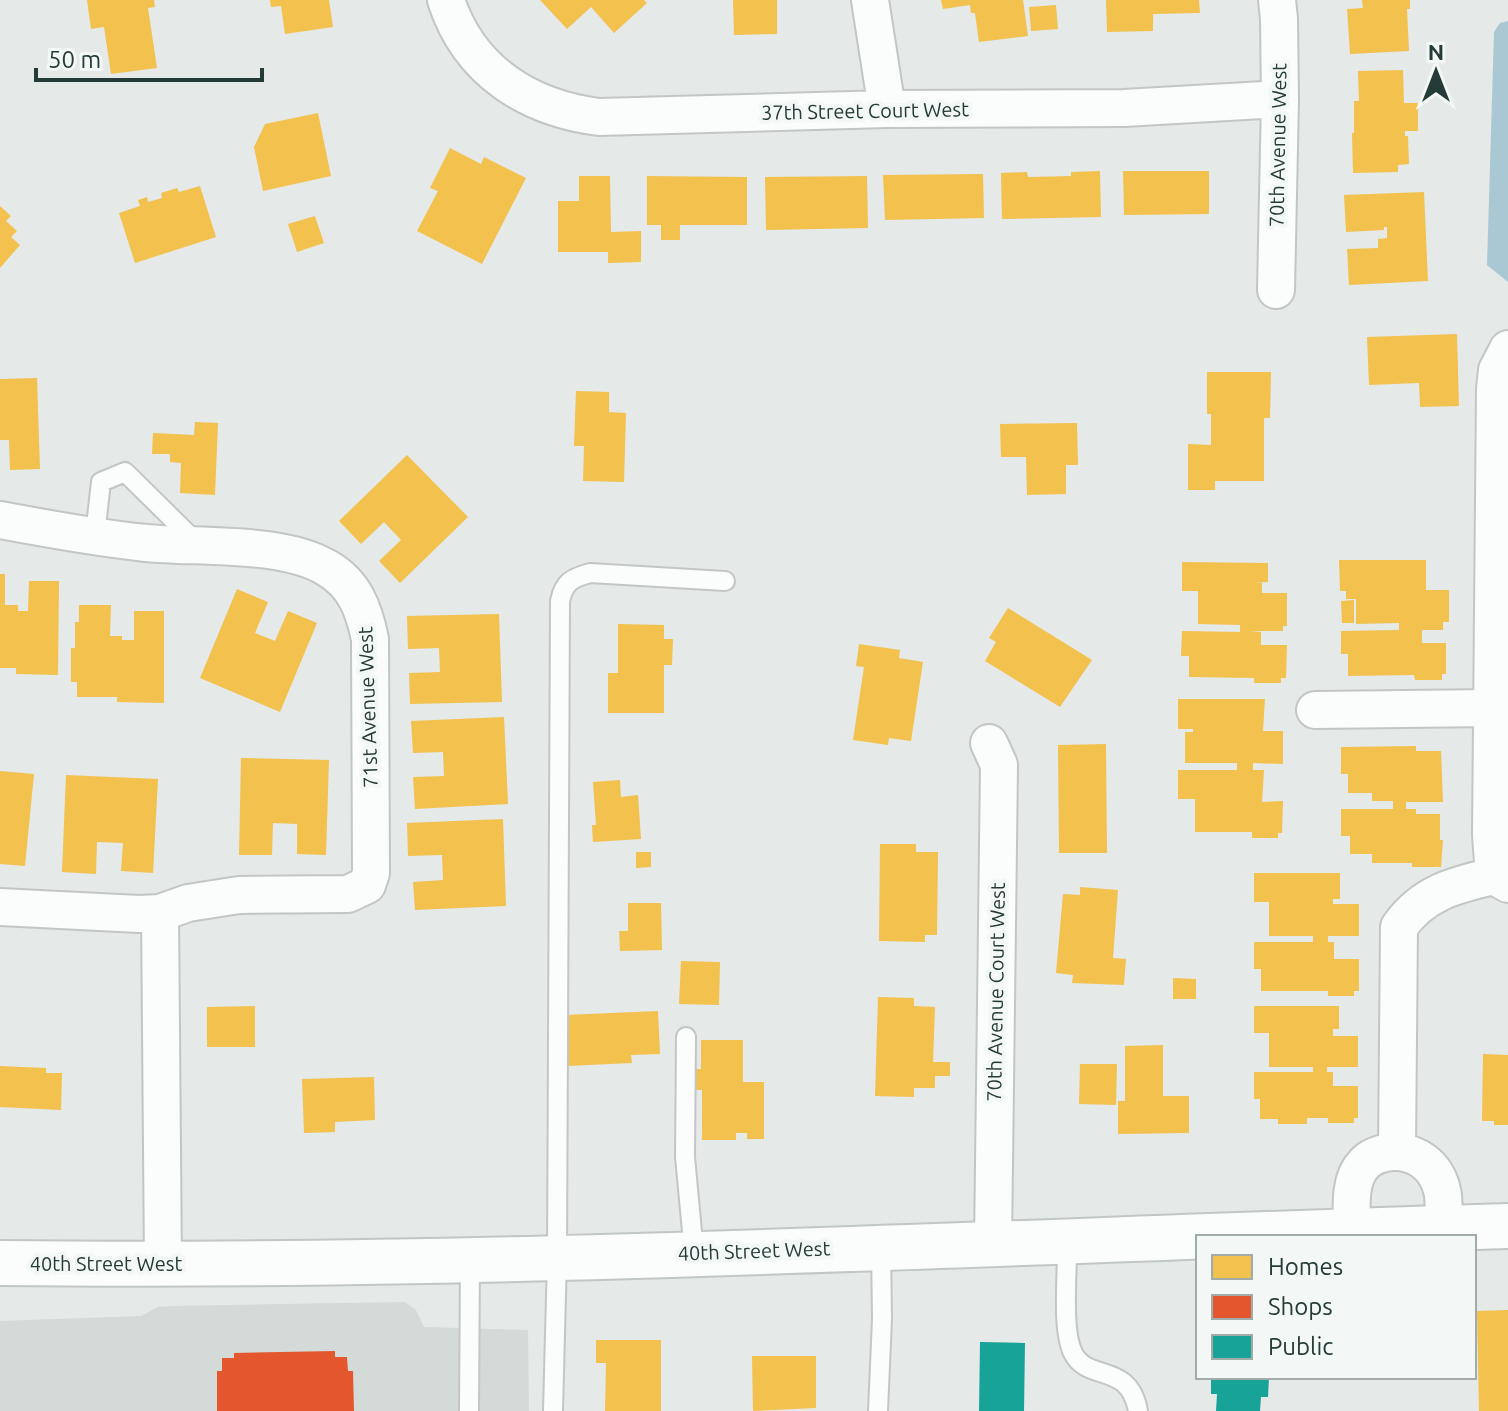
<svg xmlns="http://www.w3.org/2000/svg" width="1508" height="1411" font-family="Ubuntu,sans-serif">
	<style>
		.built { fill: #d3dad8 }
		.water { fill: #aac8d3 }
		.homes { fill: #f2c14e }
		.shops { fill: #e4572e }
		.public { fill: #17a398 }
		.lines { fill: none; stroke-linecap: round; stroke-linejoin: round }
		.lane-casing { stroke: #c2c6c5; stroke-width: 22 }
		.street-casing { stroke: #c2c6c5; stroke-width: 40 }
		.secondary-casing { stroke: #c1c7c5; stroke-width: 48 }
		.lane { stroke: #fbfcfc; stroke-width: 18 }
		.street { stroke: #fbfcfc; stroke-width: 36 }
		.secondary { stroke: #fbfcfc; stroke-width: 44 }
		.labels { text-anchor: middle; stroke-width: 8; stroke-linejoin: round; paint-order: stroke }
		.street-label { font-size: 20px; fill: #253b37; stroke: #f3f8f6 }
	</style>
	<rect width="100%" height="100%" fill="#e5e9e8"/>
	<!-- built -->
	<path class="built" d="M405,1302L416,1310L424,1327L528,1330L529,1411H0V1321L141,1316L158,1307L173,1306Z"/>
	<!-- water -->
	<path class="water" d="M1508,21V282L1487,265L1494,32L1500,23Z"/>
	<!-- homes -->
	<path class="homes" d="M87,0H154L155,7L148,8L157,68L111,74L104,27L91,29Z
		M270,0H329L333,27L285,34L281,6L271,7Z
		M540,0H644L647,3L614,33L591,7L567,29Z
		M733,0H777V34L734,35Z
		M941,0H1023L1028,36L979,42L975,13H971L970,5L943,9Z
		M1106,0H1199L1200,13L1153,14V31L1107,32Z
		M1362,0H1410V9H1407L1409,51L1350,54L1347,9L1363,8Z
		M1056,5L1058,29L1031,31L1029,7Z
		M1403,70L1404,103H1418V131H1405V136H1408L1409,164L1398,165V172L1353,173L1352,133H1354V101H1359L1358,71Z
		M318,113L331,176L263,191L254,147L265,124Z
		M450,148L481,164L484,157L526,178L482,264L417,231L438,191L430,188Z
		M1100,171L1101,217L1002,219L1001,173L1027,172L1028,177L1071,176V172Z
		M1123,171H1209V214L1124,215Z
		M983,174L984,218L885,220L883,175Z
		M579,176H610L611,232L641,231V262L608,263V252H558V201H579Z
		M647,176L747,177V225H680V240H661V225H647Z
		M867,176L868,228L766,230L765,177Z
		M200,186L216,237L135,263L119,213L140,206L138,200L147,197L148,202L162,198L161,193L177,188L179,192Z
		M1424,192L1428,281L1349,285L1347,249L1378,248V239L1387,238V227H1384V230L1346,232L1344,195Z
		M0,206L11,216L6,221L17,231L11,237L20,245L0,268Z
		M315,216L324,243L297,252L288,224Z
		M1457,334L1459,406L1420,407L1419,383L1369,385L1367,337Z
		M1207,372H1271L1270,418H1264V481H1215V490H1188V444L1211,445V414H1207Z
		M37,378L40,469L10,470L9,440H0V379Z
		M576,391L609,392V412L626,413L624,482L583,481L584,446H574Z
		M195,422L218,423L215,495L180,493L181,463L170,462V454H152L153,433L194,435Z
		M1077,423L1078,465H1066V494L1027,495L1026,457H1001L1000,424Z
		M407,455L468,517L400,583L379,561L401,540L384,522L361,544L339,521Z
		M1339,560H1426V590H1449V622H1443V630H1422V643H1446V674H1442V680H1415L1414,675L1348,676V654H1341V631L1399,630V623L1356,624V599H1346V591H1340Z
		M1182,562L1268,563V582L1255,583H1262V593H1287V626H1283V631H1250L1261,632V645H1287L1286,678H1281V683H1254V678L1189,677V656H1181L1182,631L1240,632V625L1198,624V591H1182Z
		M0,574H5V605H18V611H28L29,581H59L58,675L16,674V668H0Z
		M237,589L268,602L255,633L275,641L288,611L317,623L280,712L200,678Z
		M1354,600V623H1342L1341,601Z
		M79,605H111L110,636H122V640H134V611H164V703L117,702V697H77V682H71V648H75V622H79Z
		M1008,608L1092,660L1060,707L985,661L996,642L989,638Z
		M499,614L502,702L410,704L409,673L440,672L439,648L408,649L407,616Z
		M618,624L664,625V639H673L672,665H664V713H608V673H618Z
		M859,644L900,650L899,658L923,662L911,741L889,738L888,745L853,740L864,667L856,666Z
		M1178,699H1265L1263,731H1283V764L1253,763V770H1264L1262,802L1283,801L1282,833H1278V838H1252V832H1195V799H1178V770H1237V763H1185V732H1193V729H1178Z
		M504,717L508,804L415,809L413,777L444,776L443,752L413,753L411,721Z
		M1106,744L1107,853H1059L1058,745Z
		M1416,746V751H1441L1443,802H1406V809H1416V814H1440V840H1443L1441,867H1412V863H1372V854H1350V836H1341V809H1393V801H1372V793H1348V774H1341V747Z
		M241,758L329,760L326,855L297,854V824L273,823L272,855H239Z
		M0,771L34,774L25,866L0,864Z
		M66,775L158,779L153,873L121,871L123,843L97,842L96,874L62,872Z
		M620,780L621,797L638,795L641,839L593,842L592,825H596L593,782Z
		M503,819L506,906L415,910L413,882L443,880L442,855L408,856L407,823Z
		M880,844H916V852H938L937,935H925V942L879,941Z
		M636,852H651V867L636,868Z
		M1254,873H1340V899H1333V904H1359V936H1328V942H1334V959H1359V991H1354V996H1328V991H1261V969H1254V942H1313V936H1269V902H1254Z
		M1080,887L1118,890L1113,958L1126,959L1124,985L1072,983L1073,975L1056,973L1063,894L1080,895Z
		M628,903H661L662,950L620,951L619,931H628Z
		M681,961L720,962L719,1005L679,1004Z
		M1173,978L1196,979V999H1173Z
		M878,997L914,998V1006L935,1007L933,1062H950V1076H935V1088H914V1097L875,1096Z
		M255,1006V1047H207V1007Z
		M1254,1006H1339V1029H1333V1036H1358V1067H1327V1072H1333V1086H1358V1118H1354V1123H1328V1118H1307V1124H1278V1119H1260V1099H1254V1072H1313V1067H1269V1033H1254Z
		M658,1011L660,1054L631,1055L632,1063L567,1066L565,1015Z
		M701,1040H743V1082H764V1139H747V1133H736V1140H702V1090H693V1069H701Z
		M1163,1045V1096H1189V1133L1118,1134V1101H1125V1046Z
		M1483,1054L1508,1055V1125H1494V1121H1482Z
		M1080,1064H1117L1116,1105L1079,1104Z
		M0,1066L46,1068V1073H62L61,1110L0,1107Z
		M374,1077L375,1120L335,1122V1132L304,1133L302,1079Z
		M1508,1310V1411H1479L1477,1311Z
		M596,1340H661V1411H605L606,1363H596Z
		M752,1356H816V1408L753,1411Z"/>
	<!-- shops -->
	<path class="shops" d="M335,1351V1357H347L348,1371H353L354,1411H217V1371H222V1358H234V1353Z"/>
	<!-- public -->
	<path class="public" d="M980,1342L1025,1343L1024,1411H979Z
		M1211,1377H1269L1268,1397H1261L1260,1411H1216L1217,1394H1211Z"/>
	<g class="lines">
		<!-- lane casing -->
		<g class="lane-casing">
			<path id="lane" d="M95,535L101,482L125,472L196,542
				M686,1037L685,1157L694,1253
				M1067,1241C1068,1270 1061,1329 1073,1353C1088,1383 1129,1361 1138,1411
				M469,1411L470,1258
				M553,1411L557,1257L560,601C564,582 572,578 590,573L725,581
				M878,1411L882,1319L881,1247"/>
		</g>
		<!-- street casing -->
		<g class="street-casing">
			<path id="street" d="M446,0C469,71 528,108 599,117L887,109L1124,108L1280,99
				M870,0L887,109
				M1276,290L1280,99L1279,19L1277,0
				M1508,349L1497,370L1495,389L1491,835L1494,876L1508,884
				M0,520C48,529 97,538 146,543C199,548 282,541 327,568C355,584 364,610 370,639L371,873L367,885L348,894L239,895L188,903L160,913L139,914L0,907
				M1315,710L1492,708
				M989,743L999,765L993,1244
				M160,913L163,1265
				M1397,1152L1399,927C1423,893 1454,885 1494,876
				M1352,1231C1352,1211 1348,1180 1364,1164C1371,1156 1382,1153 1392,1152C1417,1151 1436,1166 1442,1190C1445,1201 1443,1216 1443,1228"/>
		</g>
		<!-- secondary casing -->
		<g class="secondary-casing">
			<path id="secondary" d="M0,1263C503,1269 1006,1241 1508,1226"/>
		</g>
		<!-- lane -->
		<use href="#lane" class="lane"/>
		<!-- street -->
		<use href="#street" class="street"/>
		<!-- secondary -->
		<use href="#secondary" class="secondary"/>
	</g>
	<g class="labels">
		<!-- street labels -->
		<g class="street-label">
			<text transform="translate(865 111) rotate(-1)" y="7">37th Street Court West</text>
			<text transform="translate(1278 145) rotate(-89)" y="7">70th Avenue West</text>
			<text transform="translate(368 707) rotate(-92)" y="7">71st Avenue West</text>
			<text transform="translate(996 992) rotate(-89)" y="7">70th Avenue Court West</text>
			<text transform="translate(754 1251) rotate(-2)" y="7">40th Street West</text>
			<text x="106" y="1271">40th Street West</text>
		</g>
	</g>
	<!-- legend -->
	<rect x="1196" y="1235" width="280" height="144" fill="#f3f8f6" stroke="#a1acaa" stroke-width="2"/>
	<rect x="1212" y="1255" width="40" height="24" fill="#f2c14e" stroke="#a1acaa" stroke-width="2"/>
	<text x="1268" y="1275" font-size="24" fill="#253b37">Homes</text>
	<rect x="1212" y="1295" width="40" height="24" fill="#e4572e" stroke="#a1acaa" stroke-width="2"/>
	<text x="1268" y="1315" font-size="24" fill="#253b37">Shops</text>
	<rect x="1212" y="1335" width="40" height="24" fill="#17a398" stroke="#a1acaa" stroke-width="2"/>
	<text x="1268" y="1355" font-size="24" fill="#253b37">Public</text>
	<!-- north arrow -->
	<g transform="translate(1436 72)" stroke="#f3f8f6" stroke-width="6" paint-order="stroke">
	<path d="M0-6L14 30L0 20L-14 30Z" fill="#253b37"/>
	<text y="-12" font-size="22" font-weight="bold" text-anchor="middle" fill="#253b37">N</text>
	</g>
	<!-- scale -->
	<path d="M36 68v12h226v-12" fill="none" stroke="#253b37" stroke-width="4"/>
	<text x="48" y="68" font-size="24" fill="#253b37" stroke="#f3f8f6" stroke-width="6" paint-order="stroke">50 m</text>
</svg>
